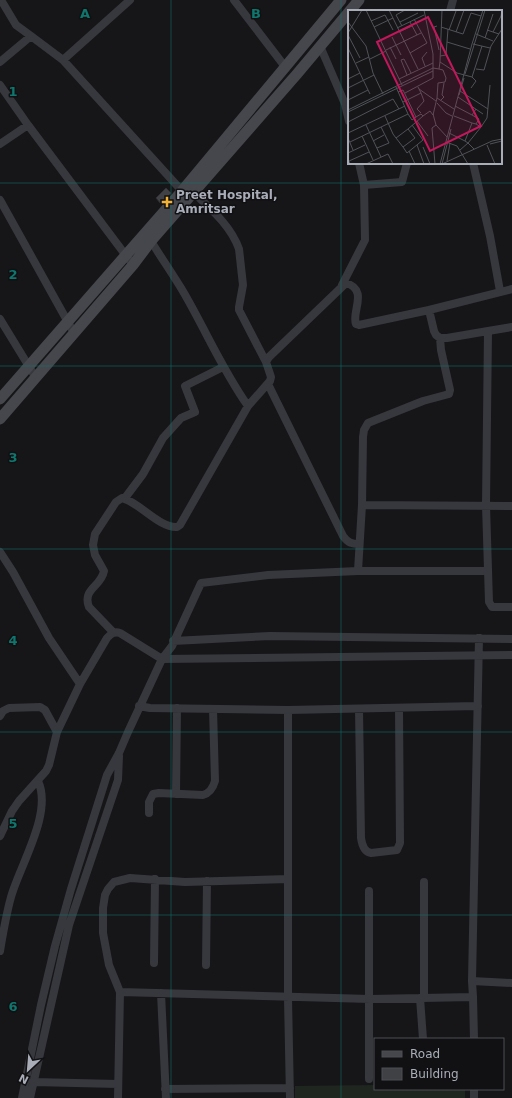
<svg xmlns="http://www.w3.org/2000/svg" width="512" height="1098" font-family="'DejaVu Sans',sans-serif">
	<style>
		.green { fill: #1e261f }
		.building { fill: #404145; stroke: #303034 }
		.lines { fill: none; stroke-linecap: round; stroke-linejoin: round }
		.street { stroke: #37383d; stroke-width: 8 }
		.secondary { stroke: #45474d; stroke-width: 11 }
		.grid { fill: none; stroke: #0f766e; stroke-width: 1; stroke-opacity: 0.55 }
		.poi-dot { fill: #f2b134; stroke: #111113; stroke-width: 1.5 }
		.labels { text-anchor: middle; stroke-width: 3; stroke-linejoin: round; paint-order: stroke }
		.poi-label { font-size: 12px; font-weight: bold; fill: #a8adb8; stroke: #111113; text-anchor: start }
		.inset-road { fill: none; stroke: #505258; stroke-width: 1 }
		.view { fill: #c2185b; fill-opacity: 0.15; stroke: #c2185b; stroke-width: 2 }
		.inset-edge { fill: none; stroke: #a8adb8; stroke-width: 2 }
		.grid-label { font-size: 13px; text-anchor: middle; font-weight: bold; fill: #0f766e; stroke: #111113; stroke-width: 3; stroke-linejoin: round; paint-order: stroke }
	</style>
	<rect width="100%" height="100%" fill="#161618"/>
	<!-- green -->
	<path class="green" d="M375,1085V1089H465V1098H295V1086Z"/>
	<!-- building -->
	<path class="building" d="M166,188L171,193L161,204L156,198Z"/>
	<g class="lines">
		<!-- street -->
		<path class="street" d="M1,0L16,25L31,36
			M130,0L63,60L182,191
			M234,0L286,68
			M450,11L453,0
			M320,46L345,104L349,121
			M0,62L31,36L63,60
			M0,85L28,125
			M0,144L28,125L133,265
			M473,163L490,236L500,291
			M364,185L402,182L407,163
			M194,193C211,209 231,226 239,249L243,285L239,307V310L266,362
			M0,200L74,333
			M342,285L365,240L364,185L359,163
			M0,319L36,378
			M512,327L488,331L486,505L489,602L492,607H512
			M488,331L447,338H440L436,335L434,331L429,310L512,289
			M268,384L343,536C348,543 352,544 359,544
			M248,406L270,381L271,377L266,362L269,357L346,283C369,290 351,312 356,324L359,325L429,310
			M125,498L143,474L163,438L181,418L195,412L185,386L223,367
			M362,505L363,437L364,430L368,423L423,401L449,394L450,390L441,350L440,338
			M0,552L13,572L49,638L80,684L57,732L49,765L46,771L19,801L12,811L0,836
			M358,571L362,505L512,506
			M113,632L89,607C82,589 101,587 104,571L95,555L93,545L95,534L116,502L122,498C139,502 159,528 177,527L180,525L248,406C223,371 206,331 184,293C174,276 162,259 151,241
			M173,641L270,636L512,639
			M80,684L107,638C111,634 114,631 120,633L162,659L512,655
			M139,706L150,708L288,710L478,706
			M359,709L361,838C362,845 364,852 371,853L397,850L400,843L399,708
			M288,710V998L290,1098
			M0,716L3,711L9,708L40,707L45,710L57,732
			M176,794L177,708
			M149,813V802L153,794L159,793L203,795C210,793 213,788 215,781L213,709
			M424,882V998
			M0,951C3,933 6,915 11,897C20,865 53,813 38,781
			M154,963L155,879
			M206,965L207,881
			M472,981L512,983
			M120,992L370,999L473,997
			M161,993L166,1098
			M420,998L423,1039
			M474,1039L473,997L472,981L479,638
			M369,1079V891
			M33,1082L118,1084
			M165,1089L290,1088
			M474,1089V1098
			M22,1098L41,1005L55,946L71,889L107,775L119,753L128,732L162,659L172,646L201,583L268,575L358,571H488
			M30,1098L69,925L118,780L119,756
			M118,1098L120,992L109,965L103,933V908L105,895L108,889L114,882L130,878L185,882L288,879"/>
		<!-- secondary -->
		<path class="secondary" d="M0,399L182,191L341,0
			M0,419L133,265L151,241L297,74L359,0"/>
	</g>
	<!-- grid -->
	<path class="grid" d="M171,0V1098M341,0V1098M0,183H512M0,366H512M0,549H512M0,732H512M0,915H512"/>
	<!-- markers -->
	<path class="poi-dot" d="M165 196h4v4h4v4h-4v4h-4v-4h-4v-4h4z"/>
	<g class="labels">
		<!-- poi labels -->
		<g class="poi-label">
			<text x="176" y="199">Preet Hospital,<tspan x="176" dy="14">Amritsar</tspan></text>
		</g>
	</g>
	<!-- overview -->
	<g transform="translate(348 10)">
		<rect width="154" height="154" fill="#161618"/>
		<path class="inset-road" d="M18,0L54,75M41,0L70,59M94,0L92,52L109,63L124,67L134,36M23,11L37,5L45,20M0,12L18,36L25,63L35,84M52,12L70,3M62,12L69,25M54,16L48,5L57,0M89,16L86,17L91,40M26,17L45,8M93,17L115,24L123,3L133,6M49,18L76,5M100,19L99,32L122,39M101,20L108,1M139,20L151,24M51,22L64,16M108,22L116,0M145,22L153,6L154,0M0,23L14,0M128,24L145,31M0,25L12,48M44,27L53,45M137,28L145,4M125,34L142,38M42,37L48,49M0,38L20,80M38,40L73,23M62,43L79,33L66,9M92,46L98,45L99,32M22,49L38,41M8,53L21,47M77,56L74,48L79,42M91,59L95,60L98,68L97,72L90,73L89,88L106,99M128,59L136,60L143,36L154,19M117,64L137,0M59,65L53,50L56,49L63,63M0,69L12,63M51,69L85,53M0,78L26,65M123,78L128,71L124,67M71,79L88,91M112,81L140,99M50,82L55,80L68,107L64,110L60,104M57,83L85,68V44L76,0M73,83L76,91L69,99L73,103M111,85L116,68M110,87L135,104M0,90L20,80L22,84M93,90L96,87L94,85L96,73M55,92L73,83L70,77M89,93L98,103L104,106M107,96L124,105L128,99M0,100L85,58L91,59L92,52M0,102L85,61M85,104L88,115L99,127M37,106L45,124L48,128L55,137L67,128L60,119L48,128M75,106L82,101L85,105L89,88M69,111L80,126M0,112L45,89L51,99M124,113L128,114L131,109L124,105M18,115L33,147M133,117L139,108L142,75M60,119L75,106L73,104L68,107M0,123L57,96M101,123L117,131L124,113L106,106M14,126L25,150M0,128L5,140M25,131L36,125M117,131L120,133L133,117L128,114M2,132L60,104L48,77M98,132L109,136L120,154M142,134L154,131M69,135L76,154M139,135L147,154M55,137L59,143L75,130L64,115M75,137L82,154M29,138L41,133L33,117M112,140L120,133L126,139M61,141L67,154M0,143L17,135M99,151L102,133M2,154L1,151L21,142M18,154L40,144L45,154M87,154L84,118L88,115M92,154L124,34L135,0M94,154L103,119M94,154L144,131L154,129"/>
		<path class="view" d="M80,7L133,116L82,141L29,32Z"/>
		<rect width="154" height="154" class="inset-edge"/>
	</g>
	<g class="grid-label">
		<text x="85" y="18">A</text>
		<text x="256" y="18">B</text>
		<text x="13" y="96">1</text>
		<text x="13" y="279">2</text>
		<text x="13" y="462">3</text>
		<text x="13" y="645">4</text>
		<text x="13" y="828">5</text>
		<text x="13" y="1011">6</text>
	</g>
	<!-- legend -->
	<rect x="374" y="1038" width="130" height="52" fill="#111113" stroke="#4d4f55"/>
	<rect x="382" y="1051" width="20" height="6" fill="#45474d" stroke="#4d4f55"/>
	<text x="410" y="1058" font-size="12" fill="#a8adb8">Road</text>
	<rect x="382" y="1068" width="20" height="12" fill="#404145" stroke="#4d4f55"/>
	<text x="410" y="1078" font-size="12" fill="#a8adb8">Building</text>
	<!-- north arrow -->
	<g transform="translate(28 1070) rotate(206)" stroke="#111113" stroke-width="3" paint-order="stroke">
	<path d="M0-3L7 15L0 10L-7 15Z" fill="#a8adb8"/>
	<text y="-6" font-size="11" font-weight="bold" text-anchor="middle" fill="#a8adb8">N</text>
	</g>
</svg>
